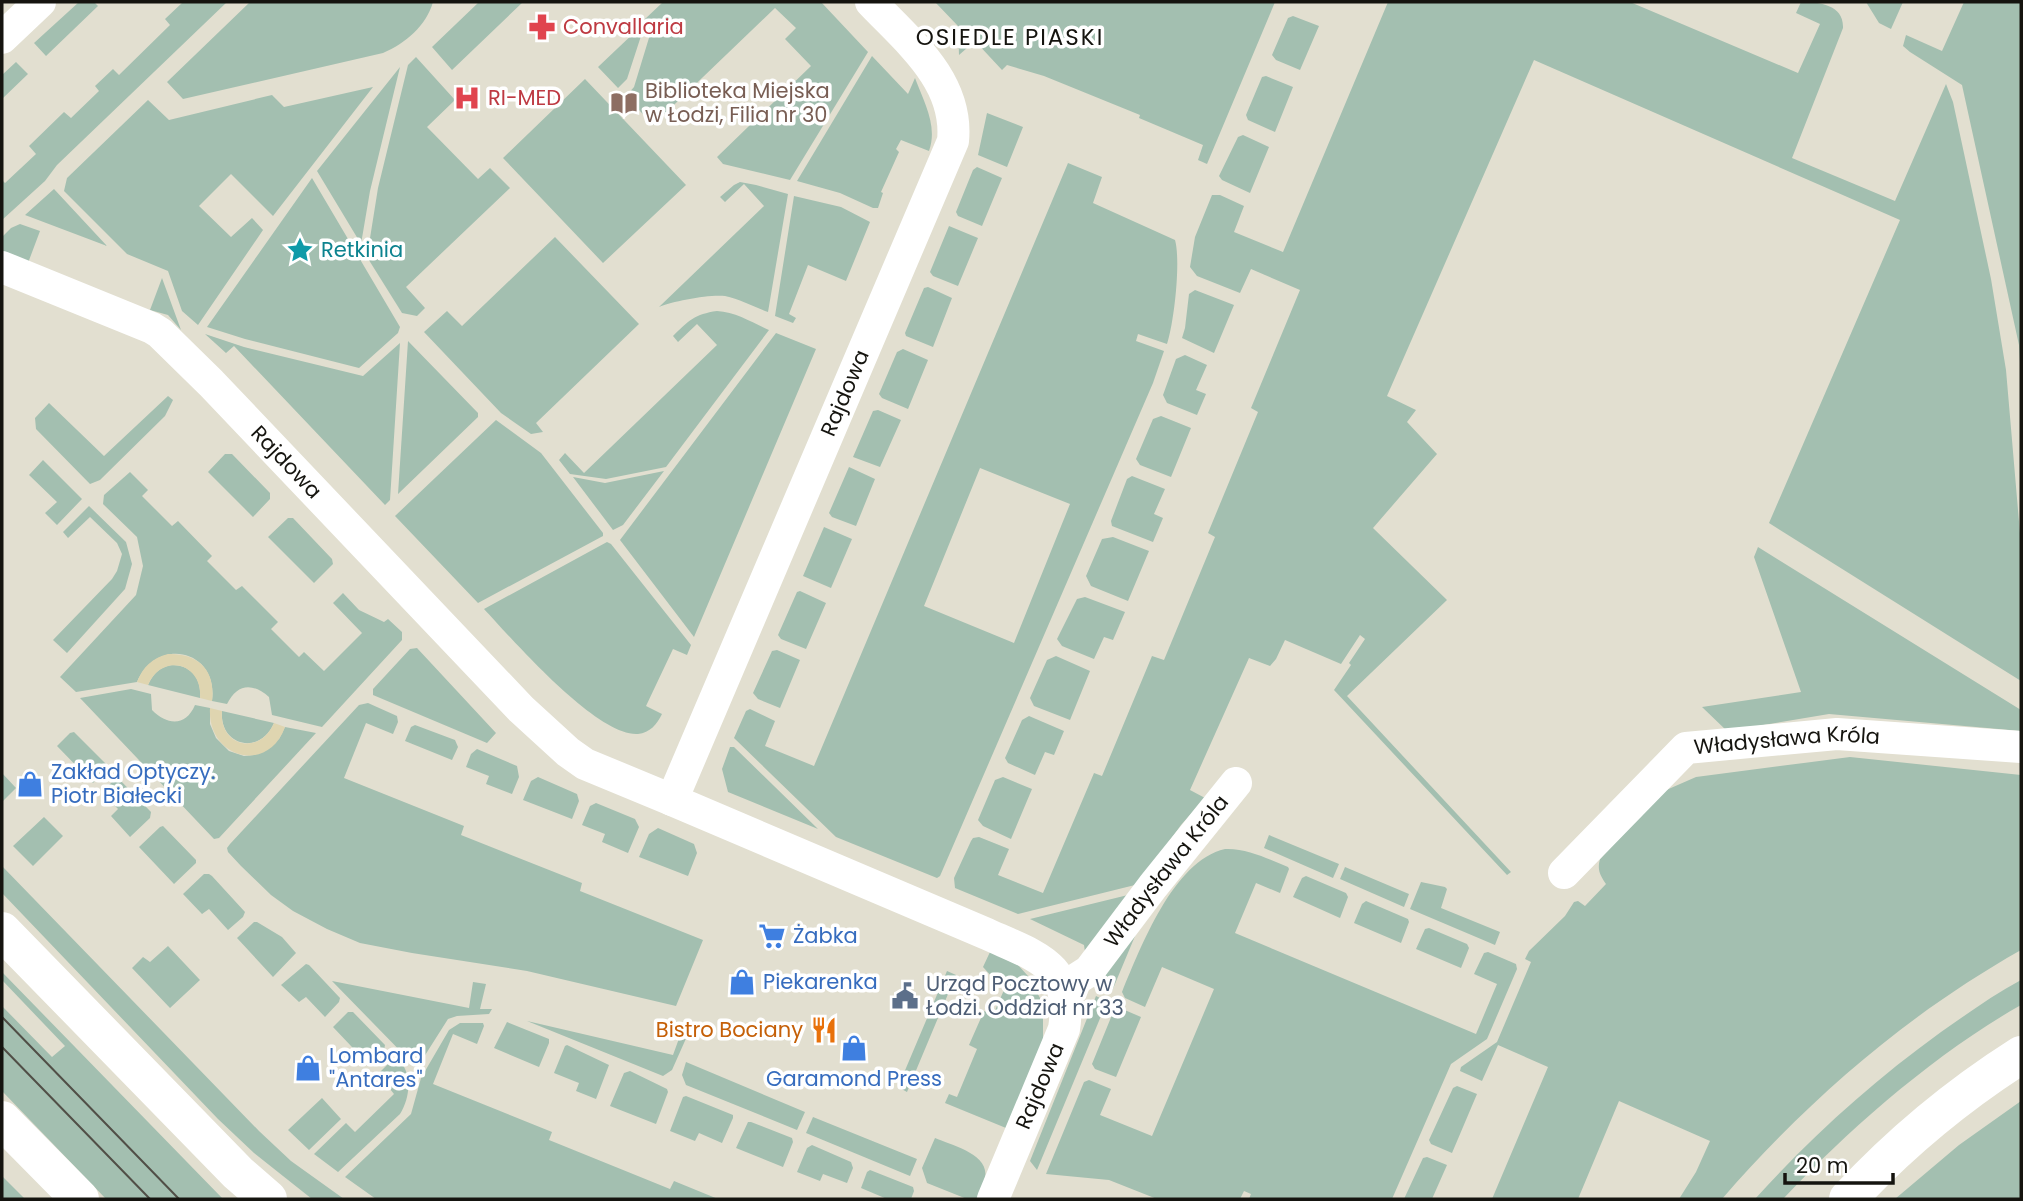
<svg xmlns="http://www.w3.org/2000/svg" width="2023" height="1201" font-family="Poppins,sans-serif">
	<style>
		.green { fill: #a3bfb0; fill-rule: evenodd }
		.sand { fill: #dfd5b0 }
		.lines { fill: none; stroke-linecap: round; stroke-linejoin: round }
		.minor { stroke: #fff; stroke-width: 32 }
		.tertiary { stroke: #fff; stroke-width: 38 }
		.secondary { stroke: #fff; stroke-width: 38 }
		.tram { stroke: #514f47; stroke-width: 2 }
		.labels { text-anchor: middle; stroke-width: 7; stroke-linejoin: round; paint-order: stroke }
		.health-label { font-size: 21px; fill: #be3a42; stroke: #fff; text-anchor: start }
		.education-label { font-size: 21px; fill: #785e54; stroke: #fff; text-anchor: start }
		.culture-label { font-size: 21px; fill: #0d838f; stroke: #fff; text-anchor: start }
		.street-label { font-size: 21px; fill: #15140f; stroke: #fff }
		.shop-label { font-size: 21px; fill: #366cbe; stroke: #fff; text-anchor: start }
		.service-label { font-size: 21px; fill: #4e5e75; stroke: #fff; text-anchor: start }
		.food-label { font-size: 21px; fill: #c56008; stroke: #fff; text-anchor: end }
		.neighbourhood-label { font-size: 23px; letter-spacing: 2px; fill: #15140f; stroke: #fff }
	</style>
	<rect width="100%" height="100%" fill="#e2dfd0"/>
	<!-- green -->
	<path class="green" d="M79,2H94L98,6L46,56L34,43Z
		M183,2H227L57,165L45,181L2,220V180L5,183L36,154L29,146L64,112L71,118L99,91L95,86L113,69L119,75L170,25L165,19Z
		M250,2H433C426,26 406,43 383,53L183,99L167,82Z
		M479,2H523L452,70L432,47Z
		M663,2H821L868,52L790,180L723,164L717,157L811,66L785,39L796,28L775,8L653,125L626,96L634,87L652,28L644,20Z
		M935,2H1275L1207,164L1198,160L1203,145L1139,118L1140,115L1044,76L1007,65L1002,70L975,41L959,55L958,26Z
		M1388,2H1630L1798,73L1820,24L1796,13L1801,2C1820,2 1844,5 1843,28L1792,158L1895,201L1946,84L1953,102L1991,279L2006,370L2021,545V681L1769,523L1900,220L1534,60L1387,396L1416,410L1407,422L1437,454L1373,528L1447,600L1347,696L1511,872L1507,875L1334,690L1351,665L1349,663L1365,639L1360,635L1341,664L1285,640L1276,659L1270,666L1249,658L1190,790L1205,798L1181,825L1139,884L1018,914L955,888L954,878L971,841L973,838L979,837L1009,849L998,875L1043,893L1094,773L1102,776L1152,656L1164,660L1215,537L1208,533L1258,412L1251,408L1300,290L1251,269L1240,293L1197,276L1190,267L1195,237L1212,195H1220L1244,206L1234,232L1283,252Z
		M1866,2H1903L1891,29L1879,23Z
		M1964,2H2021V379L2019,345L1962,85L1910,52L1903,46L1906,35L1942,51Z
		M1293,16L1319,26L1300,70L1276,60L1272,55L1288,18Z
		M637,30L641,36L627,79L618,88L598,67Z
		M872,56L908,94L915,78C924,102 938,126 929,151L901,140L896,149L899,152L881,192L883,193L878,208H873L840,193L797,181Z
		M416,57L455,100L427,127L478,179L490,168L510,188L406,287L425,308L417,316L402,313L367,257L378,188L408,65Z
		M16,62L28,74L2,99V75Z
		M400,67L370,191L361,244L317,171Z
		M1266,76L1293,87L1275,132L1248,120L1246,115L1262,77Z
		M585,79L686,185L603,263L503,158Z
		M373,87L273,216L231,174L199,206L231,237L252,218L263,230L198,325L182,311L168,271L127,254L64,191L67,178L148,100L169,120L272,95L284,107Z
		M987,113L1023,127L1007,167L978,155Z
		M1243,135L1269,147L1250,193L1222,180L1219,176L1238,137Z
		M1068,163L1102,177L1093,203L1175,240C1181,261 1174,323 1167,344L1138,334L1136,341L1164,351L1153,383L940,876L937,878L836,837L734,738L746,711L750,709L775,721L765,746L814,766ZM980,468L1070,504L1014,643L924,606Z
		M977,167L1002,178L982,226L958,216L956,212L973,170Z
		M312,178L400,327L398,333L359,368L245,339L207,327Z
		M740,182L756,185L788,194L768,312C754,307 740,299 725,296C710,294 673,301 659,307L764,206L744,184L725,202L720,197L734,185Z
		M54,189L107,246L25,215Z
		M794,196L841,207L870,222L846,281L808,265L789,314L796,318L793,323L775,316Z
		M20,224L40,231L28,263L2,252V237L11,228Z
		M949,226L978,238L958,286L933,276L930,272Z
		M555,237L639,324L536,423L543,432L531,434L501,413L424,332L447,311L462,326Z
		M162,278L181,330L168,315L150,310Z
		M928,287L952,298L933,347L906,336L905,333L924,288Z
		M1195,290L1234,305L1214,353L1182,338L1185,328L1189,294Z
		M717,311C736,312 753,323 769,330L666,467L606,479L570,474L559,460L565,453L584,473L717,345L697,324L678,342L673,336C688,321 695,314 717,311Z
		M776,333L816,349L694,637L620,540Z
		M205,334L244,347L363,376L400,343L390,500L385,505L234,346L226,353Z
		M408,341L478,413V417L398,494Z
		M903,349L928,360L908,409L882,398L879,394L897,352Z
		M1185,355L1207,365L1196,390L1206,394L1197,415L1167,403L1163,395L1176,359Z
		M168,396L173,400L165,416L100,480L90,484L36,429L35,418L49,403L104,456Z
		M878,410L901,420L880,467L853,457L873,411Z
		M1161,416L1191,428L1171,477L1140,465L1136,459L1153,419Z
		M496,420L541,453L603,533V536L478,603L395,516Z
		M225,454H232L270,493V499L253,517L208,472Z
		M43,460L82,499L57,525L45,513L57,502L29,475Z
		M849,467L875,479L856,526L832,517L829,513Z
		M664,471L623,525L613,530L573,477L605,483Z
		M130,472L148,490L142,496L172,526L178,521L212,556L207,561L236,590L242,586L278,622L271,629L299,657L304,652L324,671L362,633L333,603L343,593L359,610L384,622L388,619L402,632V640L322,727L272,715L269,697C252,682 237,684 227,704L212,701C219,650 157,635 137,682L76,692L60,677L136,595L143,566L137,537L103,504L104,495Z
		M1132,476L1165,489L1154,514L1163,518L1153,542L1112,526L1111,521L1127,479Z
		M89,506L126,542L132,564L125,589L67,653L53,640L112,579L117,571L122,554L117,543L90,517L68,538L63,532Z
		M288,518H293L332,559L333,564L314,583L268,537Z
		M824,527L852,539L831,588L803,576Z
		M1113,537L1149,551L1128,601L1091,586L1086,576L1102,539Z
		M607,542L611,544L691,645L687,655L673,649L646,706L662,714C657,724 650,733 638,734C597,737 512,639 484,609Z
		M1758,547L2021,710V731L1829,714L1727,731L1702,707L1801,692L1754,557Z
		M800,591L826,603L806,649L781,639L778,635L797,592Z
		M1085,597L1125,612L1113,640L1104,637L1094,659L1062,646L1057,639L1077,599Z
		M417,648L496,733L487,743L373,695V689L410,649Z
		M777,650L800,660L780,708L758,699L753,693L772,651Z
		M1056,656L1090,671L1070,720L1034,706L1030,698L1047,660Z
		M172,665C191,665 202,679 200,698L148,685C153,674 159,667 172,665Z
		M131,689L151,694L152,710C168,726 186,726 195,705L210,708V724L216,738L229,751L244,756L254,755L279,739L285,727L316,733L219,838L214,839L80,698Z
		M368,703L397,716L398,722L393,734L366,723L344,778L464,826L461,835L582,883L580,891L703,940L676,1006L527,971L412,953L360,943L327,929L293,911L271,895L241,866L228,852L227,848L230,844L359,705Z
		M222,711L274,723C260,756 219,746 222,711Z
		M1029,716L1064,731L1054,755L1045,752L1035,775L1008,763L1005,758L1022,720Z
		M415,725L455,740L458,747L452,760L405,741L411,727Z
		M74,732L108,766L93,783L57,746L70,733Z
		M730,747H734L818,829L728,792L722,769Z
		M477,749L517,766L519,777L512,794L486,784L489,776L466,767L471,754Z
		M1850,757L2021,775V950C1906,1015 1808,1100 1722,1199H1679L1696,1172L1710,1141L1619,1101L1578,1199H1492L1548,1067L1498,1045L1482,1081L1460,1071L1461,1067L1497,1042L1531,962L1525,959L1529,951L1565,916L1574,902L1578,901L1585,906L1606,884C1600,875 1597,870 1600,859L1664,791L1696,777Z
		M2,773L16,788L2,802Z
		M538,777L577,794L579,801L572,819L523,800L531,781Z
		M1003,777L1032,789L1011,839L983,826L978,820L995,780Z
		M116,778L119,779L151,812L150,818L130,837L111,816L118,809L102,792Z
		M596,803L635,819L639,827L628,853L602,842L605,834L582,825L590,806Z
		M44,817L63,836L33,866L13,846Z
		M163,826L196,860V863L174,884L139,847L160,827Z
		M658,828L694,844L697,853L688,876L639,857L649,834Z
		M1269,835L1339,864L1333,878L1264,848Z
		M1225,849C1247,848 1268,859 1288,867L1289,869L1280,893L1256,883L1235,933L1476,1034L1497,984L1474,974L1484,953L1488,952L1516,964L1517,969L1487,1039L1451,1064L1392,1199H1249L1251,1194L1244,1191L1240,1199H1157L1109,1180L1046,1174L1084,1082L1089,1080L1111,1089L1100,1115L1152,1136L1214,989L1162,967L1145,1007L1125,998L1122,992C1141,947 1173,861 1225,849Z
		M2,866L259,1131L291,1161L344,1199H312L254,1153L218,1119L2,893Z
		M1345,867L1409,894L1404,907L1340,879Z
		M204,874H209L212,876L245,912L243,917L228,930L209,909L202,914L183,894Z
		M1306,876L1346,893L1348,897L1340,918L1293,897L1302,878Z
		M1421,882L1445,887L1447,889L1441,908L1500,932L1495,945L1410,909Z
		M1132,894L1085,952L1084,945L1030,919Z
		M1366,901L1408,919L1409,922L1401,943L1354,923L1362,904Z
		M1143,917L1112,991L1101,986L1109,967Z
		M254,922H257L282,937L296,953L273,977L237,938Z
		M1429,928L1467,944L1469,948L1461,968L1416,949L1425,929Z
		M168,946L200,980L170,1008L132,968L143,957L150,962Z
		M990,952L1018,965L1028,976L1040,998L1043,1019V1041L1006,1128L945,1103L949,1094L957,1097L977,1049L969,1045L984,1011L993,1015L1004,990L983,967Z
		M306,964L309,965L340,998L339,1002L325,1017L306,997L299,1002L281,985Z
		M947,971L956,975L907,1092L898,1087Z
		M2,972L223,1199H106L2,1091V1006L52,1057L65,1046L2,980Z
		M2021,980V1005C1936,1053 1850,1128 1783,1199H1755C1812,1136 1872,1082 1941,1032C1967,1014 1993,995 2021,980Z
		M332,981L469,1008L473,982L486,984L480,1009H492L489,1014L457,1016L448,1019L422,1060L412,1063Z
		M1096,996L1106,1001V1004L1037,1170L1030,1161Z
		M1120,1008L1141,1017L1116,1077L1095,1069L1092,1064L1114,1010Z
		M348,1012H353L385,1045L384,1050L369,1065L333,1027Z
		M527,1021L673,1055L681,1033L688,1034L672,1070L663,1076Z
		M507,1022L549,1039V1043L539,1067L494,1048Z
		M460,1023H483L484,1026L477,1044L453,1034L433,1084L552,1132L549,1140L670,1189L674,1181L718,1199H376L345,1177L411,1114L421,1078L449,1030Z
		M567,1045L609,1065L596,1099L576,1091L579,1083L554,1073L565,1046Z
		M393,1059H398C413,1073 410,1098 400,1114L338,1172L314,1154L346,1123L355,1132L394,1094L378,1074Z
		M686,1062L805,1112L797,1130L691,1087L686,1085L682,1075Z
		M630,1071L667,1089L668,1092L656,1124L610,1106L624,1073Z
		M1457,1086L1477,1094L1452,1153L1431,1144L1429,1140L1453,1088Z
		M686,1096L733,1115V1118L722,1143L699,1133L695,1141L670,1131L683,1097Z
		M322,1098L341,1119L309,1150L288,1130Z
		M2021,1101V1199H1895L1959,1145Z
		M813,1117L917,1159L910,1176L806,1133Z
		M748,1122H751L792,1138L793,1142L783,1167L736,1148Z
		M935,1138C951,1145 990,1154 985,1178C983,1185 979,1193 976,1199H967L927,1183L922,1168Z
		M812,1145L851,1162L853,1168L847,1183L823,1174L820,1181L797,1172L807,1148Z
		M1427,1157L1447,1165L1432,1199H1404L1423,1158Z
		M870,1170L913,1187L914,1191L911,1199H887L861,1188L867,1172Z
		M2,1176L25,1199H2Z"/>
	<!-- sand -->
	<path class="sand" d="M168,654C198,653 216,670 212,701L200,698C203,663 162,652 148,685L137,682C143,667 152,658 168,654Z
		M210,708L222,711C219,747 260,756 274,723L285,727C268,775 207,758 210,708Z"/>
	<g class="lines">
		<!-- minor -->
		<g class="minor">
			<path d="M871,2C908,41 959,81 953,141L672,800L987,934C1037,957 1074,964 1064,1029L993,1199"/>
			<path d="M2,38L40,2"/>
			<path id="s1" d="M2,267L152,328L160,333L211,383L521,709L568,752L585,764L672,800"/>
			<path id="s2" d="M1564,873L1686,748L1837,734L2021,747"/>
			<path id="s3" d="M1064,987L1089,971L1153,886L1236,783"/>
		</g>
		<!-- tertiary -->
		<path class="tertiary" d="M2,931L238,1173L268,1199
			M2,1120L80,1199"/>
		<!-- secondary -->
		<path class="secondary" d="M1848,1199C1899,1144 1958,1095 2021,1055"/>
		<!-- tram -->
		<path class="tram" d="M2,1017L179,1199
			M2,1047L150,1199"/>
	</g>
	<!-- icons -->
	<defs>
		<g id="pharmacy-bare" transform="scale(2.1)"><path d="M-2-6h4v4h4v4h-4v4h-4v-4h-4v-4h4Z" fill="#e0444e" stroke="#fff" stroke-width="2.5" paint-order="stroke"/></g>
		<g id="hospital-bare" transform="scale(2.1)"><path d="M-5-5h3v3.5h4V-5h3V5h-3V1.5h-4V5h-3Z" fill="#e0444e" stroke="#fff" stroke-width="2.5" paint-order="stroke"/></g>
		<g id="library-bare" transform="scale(2.1)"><path d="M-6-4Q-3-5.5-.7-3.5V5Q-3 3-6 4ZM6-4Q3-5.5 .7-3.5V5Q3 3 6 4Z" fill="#8d6e63" stroke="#fff" stroke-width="2.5" paint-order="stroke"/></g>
		<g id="sight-bare" transform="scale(2.1)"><path d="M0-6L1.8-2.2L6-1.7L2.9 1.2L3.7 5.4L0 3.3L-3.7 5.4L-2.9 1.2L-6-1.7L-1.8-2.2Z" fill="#0f9aa8" stroke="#fff" stroke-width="2.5" paint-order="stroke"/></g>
		<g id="shop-bare" transform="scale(2.1)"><path d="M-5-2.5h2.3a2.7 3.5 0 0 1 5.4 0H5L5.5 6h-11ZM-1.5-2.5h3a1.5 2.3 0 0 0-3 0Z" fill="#3f7fe0" stroke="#fff" stroke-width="2.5" paint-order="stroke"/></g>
		<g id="supermarket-bare" transform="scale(2.1)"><path d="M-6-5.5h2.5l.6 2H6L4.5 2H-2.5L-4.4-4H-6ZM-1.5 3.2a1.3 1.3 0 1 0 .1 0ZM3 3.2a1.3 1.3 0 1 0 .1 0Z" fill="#3f7fe0" stroke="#fff" stroke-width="2.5" paint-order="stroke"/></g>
		<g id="civic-bare" transform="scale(2.1)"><path d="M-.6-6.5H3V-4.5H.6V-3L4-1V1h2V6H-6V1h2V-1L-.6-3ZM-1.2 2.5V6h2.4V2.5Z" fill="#5c6f8a" stroke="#fff" stroke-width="2.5" paint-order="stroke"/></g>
		<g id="restaurant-bare" transform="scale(2.1)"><path d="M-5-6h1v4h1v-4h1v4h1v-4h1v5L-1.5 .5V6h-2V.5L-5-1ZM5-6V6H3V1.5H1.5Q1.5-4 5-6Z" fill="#e8710a" stroke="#fff" stroke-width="2.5" paint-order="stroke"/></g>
	</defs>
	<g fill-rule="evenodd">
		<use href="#pharmacy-bare" x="542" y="27"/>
		<use href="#hospital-bare" x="467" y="98"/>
		<use href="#library-bare" x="624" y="103"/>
		<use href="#sight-bare" x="300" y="250"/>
		<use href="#shop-bare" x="30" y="784"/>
		<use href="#supermarket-bare" x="772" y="936"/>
		<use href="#shop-bare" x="742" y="982"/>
		<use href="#civic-bare" x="905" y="996"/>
		<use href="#restaurant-bare" x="824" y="1030"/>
		<use href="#shop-bare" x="854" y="1048"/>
		<use href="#shop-bare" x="308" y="1068"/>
	</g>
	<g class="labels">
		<!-- health labels -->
		<g class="health-label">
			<text x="563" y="34">Convallaria</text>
			<text x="488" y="105">RI-MED</text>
		</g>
		<!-- education labels -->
		<g class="education-label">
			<text x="645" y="98">Biblioteka Miejska<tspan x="645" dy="24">w Łodzi, Filia nr 30</tspan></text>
		</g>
		<!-- culture labels -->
		<g class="culture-label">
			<text x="321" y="257">Retkinia</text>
		</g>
		<!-- street labels -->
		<g class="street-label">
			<text transform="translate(845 393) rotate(-67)" y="7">Rajdowa</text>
			<text dy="7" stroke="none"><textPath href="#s1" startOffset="352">Rajdowa</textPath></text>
			<text dy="7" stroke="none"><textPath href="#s2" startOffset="276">Władysława Króla</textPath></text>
			<text dy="7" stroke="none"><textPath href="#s3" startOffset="156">Władysława Króla</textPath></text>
			<text transform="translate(1040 1086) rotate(-67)" y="7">Rajdowa</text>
		</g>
		<!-- shop labels -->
		<g class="shop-label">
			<text x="51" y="779">Zakład Optyczy.<tspan x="51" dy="24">Piotr Białecki</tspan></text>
			<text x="793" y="943">Żabka</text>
			<text x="763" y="989">Piekarenka</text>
			<text x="329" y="1063">Lombard<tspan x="329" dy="24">"Antares"</tspan></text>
			<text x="854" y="1086" text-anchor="middle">Garamond Press</text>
		</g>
		<!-- service labels -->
		<g class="service-label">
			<text x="926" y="991">Urząd Pocztowy w<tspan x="926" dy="24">Łodzi. Oddział nr 33</tspan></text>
		</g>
		<!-- food labels -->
		<g class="food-label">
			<text x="803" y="1037">Bistro Bociany</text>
		</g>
		<!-- neighbourhood labels -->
		<g class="neighbourhood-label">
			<text x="1010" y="45">OSIEDLE PIASKI</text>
		</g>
	</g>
	<!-- border -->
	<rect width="2023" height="1201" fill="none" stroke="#15140f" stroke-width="7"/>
	<!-- scale -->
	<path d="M1785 1173v10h108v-10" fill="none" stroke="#15140f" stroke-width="3.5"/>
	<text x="1796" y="1173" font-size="21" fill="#15140f" stroke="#ffffff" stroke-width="5" paint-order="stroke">20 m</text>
</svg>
